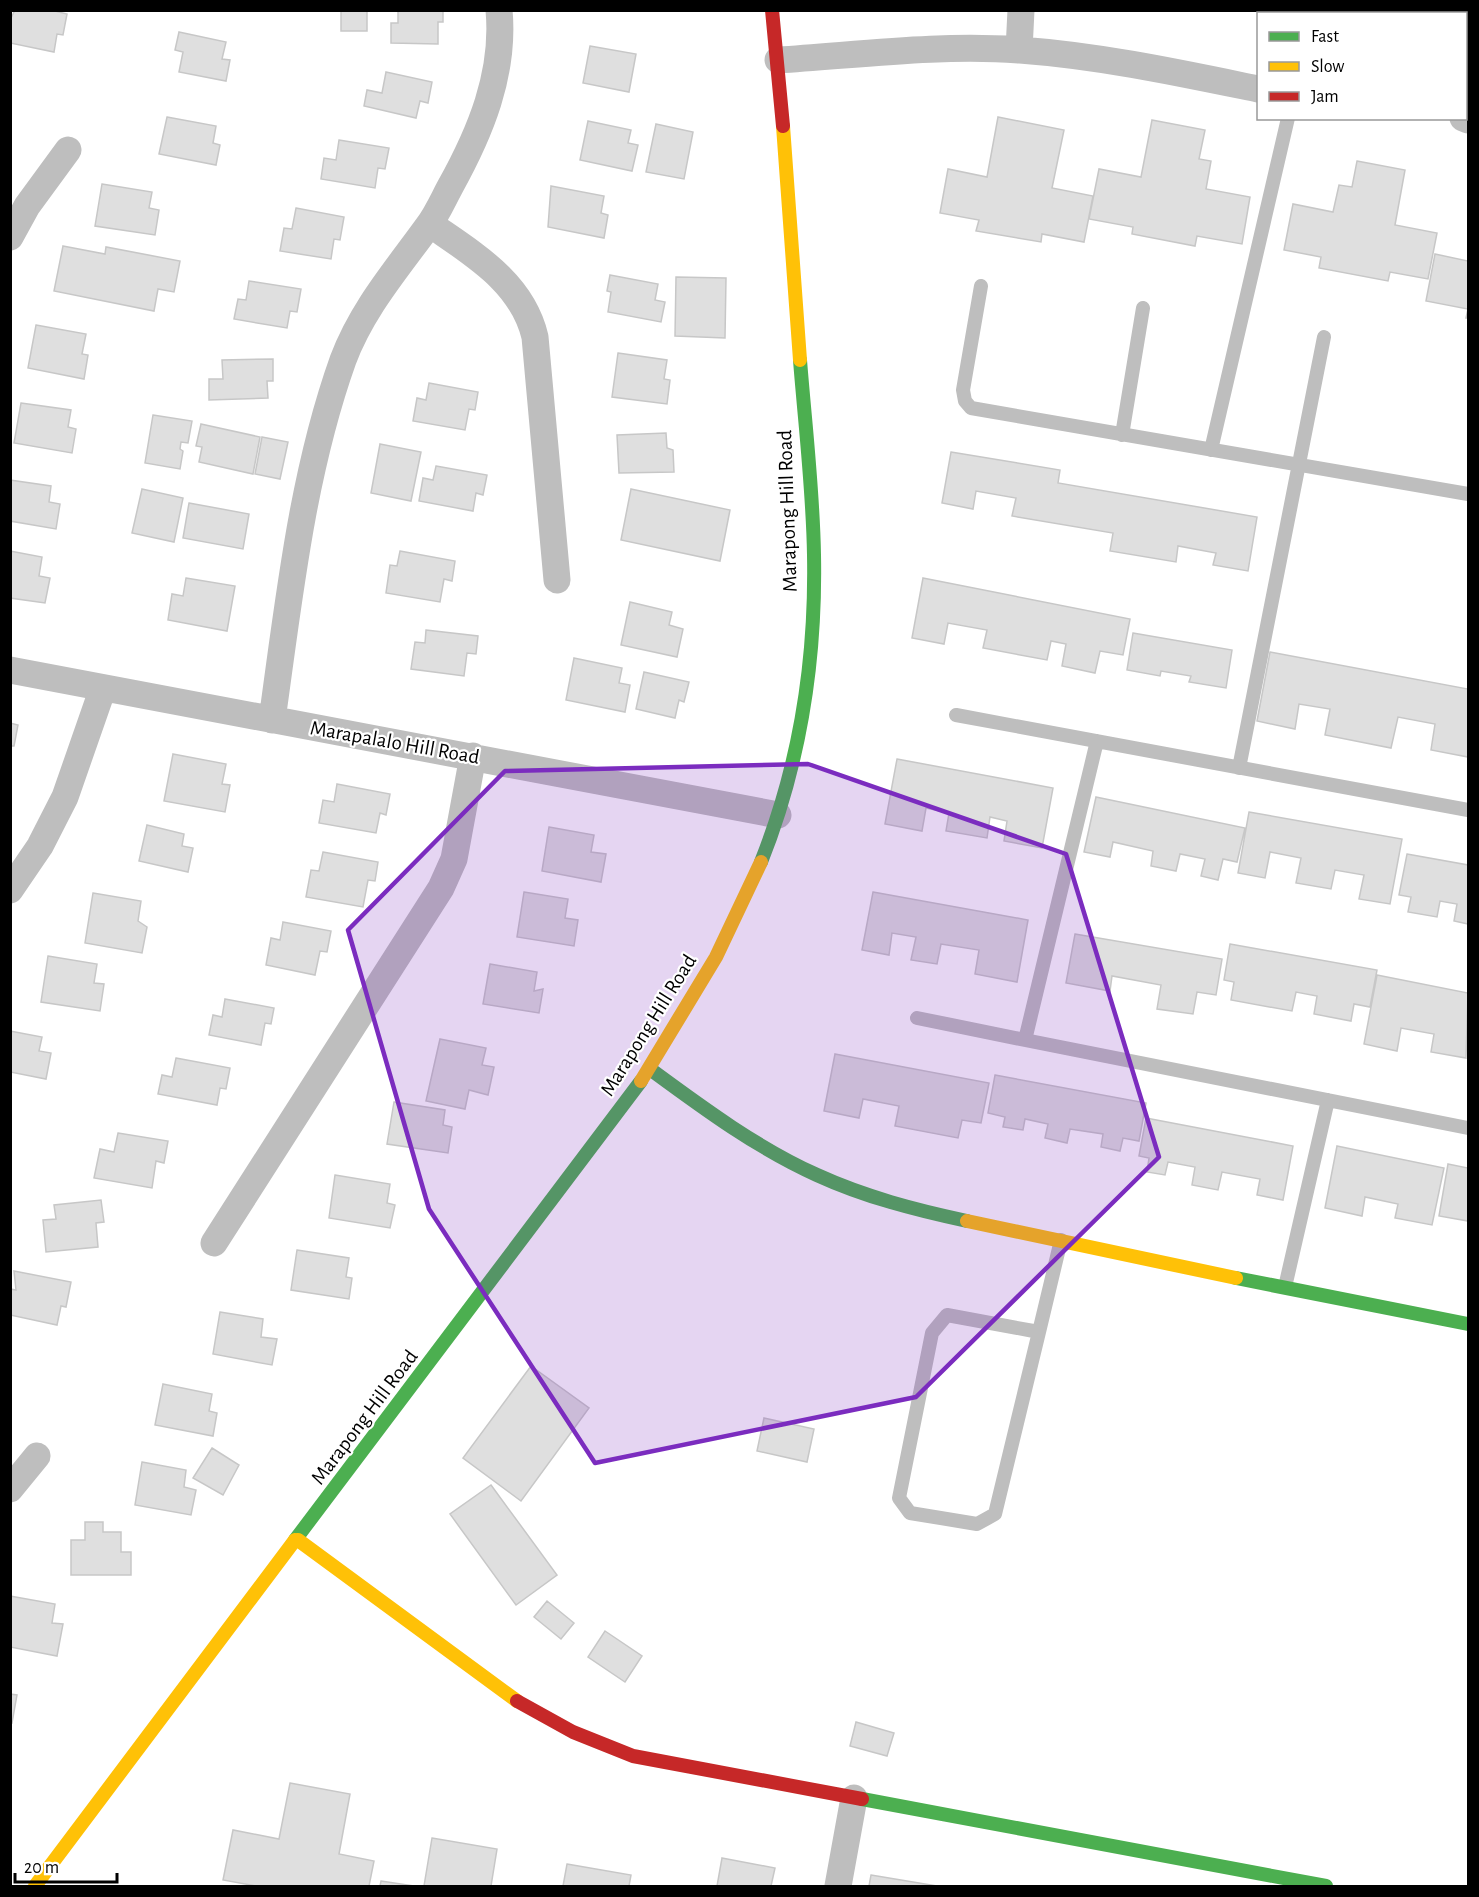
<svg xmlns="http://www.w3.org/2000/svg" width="1479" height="1897" font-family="'Alegreya Sans',sans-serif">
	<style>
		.building { fill: #dfdfdf; stroke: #c7c7c7; stroke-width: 1.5 }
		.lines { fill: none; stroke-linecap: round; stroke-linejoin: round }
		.lane { stroke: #bebebe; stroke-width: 14 }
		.street { stroke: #bebebe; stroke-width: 27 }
		.fast { stroke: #4caf50; stroke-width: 14 }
		.slow { stroke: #ffc107; stroke-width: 14 }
		.jam { stroke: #c62828; stroke-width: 14 }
		.marked { fill: #7b2cbf; fill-opacity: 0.2; stroke: #7b2cbf; stroke-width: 4.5; stroke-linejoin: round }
		.labels { text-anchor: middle; stroke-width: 4.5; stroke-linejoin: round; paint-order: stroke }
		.street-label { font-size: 21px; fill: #000; stroke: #fff }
	</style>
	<rect width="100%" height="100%" fill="#fff"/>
	<!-- building -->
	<path class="building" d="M15,10H51L67,14L63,35L57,34L54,52L10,43V20Z
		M341,10H367V31H341Z
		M398,10H443V22H438V44L391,43V23H398Z
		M1297,10H1350V14H1297Z
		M179,32L226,42L222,59L230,60L226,81L179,72L183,52L175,50Z
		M590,46L636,54L629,92L583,83Z
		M386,72L432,82L428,103L420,101L416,118L364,106L367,90L382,93Z
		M167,117L216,126L213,143L220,145L216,165L159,154Z
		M998,117L1064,130L1052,188L1093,196L1084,242L1042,234L1041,242L976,231L979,220L940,213L948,169L987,177Z
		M1152,120L1205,130L1199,159L1211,161L1206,189L1250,197L1242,244L1197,236L1195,246L1132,234L1133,227L1089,219L1099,169L1141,177Z
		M588,121L631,130L628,143L638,145L632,171L580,160Z
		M656,124L693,132L684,179L646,172Z
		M339,140L389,148L385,169L378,168L375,188L321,179L324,158L336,160Z
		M1357,161L1405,170L1395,225L1437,233L1428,279L1390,272L1388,281L1319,268L1321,257L1284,250L1293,204L1333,212L1339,185L1352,187Z
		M102,184L152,192L149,208L159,210L155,235L95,226Z
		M551,186L604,196L601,213L608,215L604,238L548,227Z
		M296,208L344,217L340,240L334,239L331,259L280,251L284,228L292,229Z
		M63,246L105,254L106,247L180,261L174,292L158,289L154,311L54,291Z
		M1435,254L1468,261V318H1466L1468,309L1426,301Z
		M610,275L658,284L655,300L665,302L661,322L608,312L611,292L607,291Z
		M676,277L726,278L725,338L675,336Z
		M249,281L301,289L297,312L290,311L287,328L234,319L238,299L246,300Z
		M36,325L86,334L82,354L88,355L84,379L28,368Z
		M618,353L667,360L664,379L670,380L667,404L612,397Z
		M273,359V381H267L268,398L209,400V379H223L222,360Z
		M429,383L478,392L475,410L469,409L465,430L413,421L417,398L426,400Z
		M21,403L71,410L68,427L76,429L72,453L14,443Z
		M153,415L192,421L188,443L181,442L180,449L183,451L180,469L145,463Z
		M201,424L260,437L253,474L199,462L202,447L196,446Z
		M666,433L667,448L673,450L674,472L619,473L617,435Z
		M262,437L288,442L280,479L255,474Z
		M380,444L421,452L411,501L371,493Z
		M951,452L1060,470L1058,483L1257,517L1248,571L1213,565L1216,553L1178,546L1176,562L1110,551L1113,533L1012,516L1016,498L976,491L973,509L942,503Z
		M436,466L487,475L483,495L476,493L473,511L419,501L423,478L433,480Z
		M10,480L51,486L49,502L60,504L56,529L10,521Z
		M142,489L183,498L174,542L132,533Z
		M631,489L730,510L720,561L621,540Z
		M189,503L249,514L243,549L183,538Z
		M10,551L42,557L39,576L50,578L45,603L10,598Z
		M400,551L455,561L452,581L444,579L440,602L386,593L390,565L397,566Z
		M186,578L235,586L227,631L168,620L172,594L183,596Z
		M923,578L1130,619L1123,655L1100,651L1095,673L1062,666L1066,644L1051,641L1047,660L983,648L987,630L948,623L944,644L912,638Z
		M630,602L672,612L669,625L683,629L677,657L621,645Z
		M426,630L478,636L476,654L467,653L464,676L411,669L415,642L425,643Z
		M1133,633L1232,650L1226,688L1189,682L1191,676L1161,671L1160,676L1127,670Z
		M1270,652L1468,689V757L1431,750L1435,724L1398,717L1391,748L1325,735L1330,709L1299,704L1295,729L1257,721Z
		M574,658L622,668L619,683L630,685L625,712L566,700Z
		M644,672L689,682L684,702L679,700L675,718L636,709Z
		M10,723L18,725L14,746H10Z
		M173,754L226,764L222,784L230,785L225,812L164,801Z
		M897,759L1053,788L1042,848L1004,841L1007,821L990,817L987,838L946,831L949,813L926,808L922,831L885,824Z
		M337,784L390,794L386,815L380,813L376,833L319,823L323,800L334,802Z
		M1096,797L1245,828L1237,862L1223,859L1218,880L1201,876L1205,859L1180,854L1176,871L1151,866L1153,851L1113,842L1110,857L1084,852Z
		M1249,812L1402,839L1390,904L1359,899L1364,875L1335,870L1331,889L1296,883L1301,858L1270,852L1265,878L1238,873Z
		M147,825L184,834L182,846L193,848L188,872L139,861Z
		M549,827L594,835L591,852L606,854L601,882L542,871Z
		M323,852L378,862L375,881L368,880L363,907L306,897L311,870L319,871Z
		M1407,854L1468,865V924L1454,921L1457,904L1440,901L1437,917L1408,912L1411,897L1399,895Z
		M524,892L568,899L565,918L578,920L574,946L517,937Z
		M873,892L1028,920L1017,982L975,974L979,950L941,944L937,964L911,960L916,937L892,933L889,955L862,950Z
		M93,893L141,901L138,921L147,927L142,953L85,943Z
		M283,922L331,931L327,952L320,951L315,975L266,965L271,938L280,940Z
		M1075,934L1222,959L1216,995L1197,992L1193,1014L1157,1009L1161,985L1112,976L1110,991L1066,983Z
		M1230,944L1377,970L1370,1007L1354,1004L1351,1021L1314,1014L1317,996L1296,992L1292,1011L1231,1000L1234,982L1224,980Z
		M48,956L97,964L94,983L104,984L100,1011L41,1002Z
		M490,964L537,972L534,991L543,989L539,1013L483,1004Z
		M1377,975L1468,993L1466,1058L1431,1052L1434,1034L1401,1028L1397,1051L1364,1044Z
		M225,999L274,1008L271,1024L265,1023L261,1045L209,1035L213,1015L222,1017Z
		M10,1031L42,1037L39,1051L51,1053L46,1079L10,1072Z
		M440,1039L486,1048L482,1065L494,1067L488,1095L469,1090L465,1109L426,1101Z
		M835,1054L989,1083L981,1123L962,1120L958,1138L895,1126L899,1106L863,1099L859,1118L824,1111Z
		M176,1058L230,1068L226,1089L220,1088L217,1105L158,1094L162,1075L172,1077Z
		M995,1075L1146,1103L1139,1141L1123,1138L1120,1151L1101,1147L1103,1134L1070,1129L1067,1143L1045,1138L1048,1124L1025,1119L1023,1130L1003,1127L1005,1117L988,1113Z
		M394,1102L445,1110L443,1125L452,1127L448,1153L387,1144Z
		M1146,1118L1293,1146L1283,1200L1257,1195L1260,1179L1222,1172L1218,1190L1192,1185L1195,1167L1168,1162L1165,1175L1147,1172L1149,1158L1139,1156Z
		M118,1133L168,1141L164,1163L156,1161L152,1188L94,1178L100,1149L114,1152Z
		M1337,1146L1444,1168L1432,1225L1395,1218L1398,1204L1365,1197L1362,1216L1325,1208Z
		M1448,1164L1468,1168V1221L1439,1216Z
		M335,1175L390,1184L387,1203L395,1205L390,1228L329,1218Z
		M101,1200L104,1222L96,1223L98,1247L46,1252L43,1220L56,1219L54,1205Z
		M297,1250L349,1258L346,1277L352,1278L349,1299L291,1290Z
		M14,1271L71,1282L66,1307L61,1306L57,1325L10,1315V1289L16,1290Z
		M220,1312L263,1319L261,1337L277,1339L272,1365L213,1354Z
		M531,1366L589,1408L521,1501L463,1458Z
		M163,1384L212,1394L209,1411L217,1413L213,1436L155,1425Z
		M764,1418L814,1429L807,1462L757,1451Z
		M212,1448L239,1465L223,1495L193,1478Z
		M142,1462L186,1470L184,1487L196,1490L191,1515L135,1505Z
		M491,1485L557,1575L516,1605L450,1514Z
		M85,1522H103V1532H121V1552H131V1575H71V1540H85Z
		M10,1596L55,1604L52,1623L63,1624L57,1656L10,1647Z
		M547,1601L574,1623L561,1639L534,1617Z
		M605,1631L642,1656L625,1682L588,1657Z
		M10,1694L17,1695L12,1723L10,1722Z
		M856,1722L894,1733L887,1756L850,1746Z
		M290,1783L350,1794L339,1854L374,1861L369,1886H256L223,1880L233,1830L279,1839Z
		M432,1838L497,1849L491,1886H424Z
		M722,1858L775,1868L771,1886H717Z
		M567,1864L631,1875L629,1886H563Z
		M871,1875L937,1886H869Z
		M381,1881L414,1886H380Z"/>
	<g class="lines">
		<!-- lane -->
		<path class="lane" d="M981,286L963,390L965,401L971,408L1468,494
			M1122,435L1143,308
			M1211,450L1288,118
			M956,715L1468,810
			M1097,741L1025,1040L1468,1128
			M1239,768L1324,337
			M917,1018L1025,1040
			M1285,1287L1328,1100
			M947,1315L1039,1332L995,1514L977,1524L910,1513L899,1498L932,1333Z
			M1039,1332L1061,1240"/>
		<!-- street -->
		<path class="street" d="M1019,50L1021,10
			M778,60C858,55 940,44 1020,50C1101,56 1180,73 1258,89
			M1463,118L1468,120
			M430,224C473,254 522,282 535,337L557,580
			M10,237L27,206L68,150
			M10,670L778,815
			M272,720C289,599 302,475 343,360C362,309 397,269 428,226C437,214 443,200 450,187C480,133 505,74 499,10
			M10,890L40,846L65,797L103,688
			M214,1243L441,888L454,859L473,756
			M10,1489L37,1456
			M838,1886L854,1798"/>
		<!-- fast -->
		<path class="fast" d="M761,862C800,764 816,659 814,555C813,489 805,424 800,360
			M650,1069C703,1108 757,1148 817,1175C865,1197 916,1210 967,1221
			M1236,1278L1468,1324
			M295,1540L641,1081
			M862,1799L1326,1886"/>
		<!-- slow -->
		<path class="slow" d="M783,126L800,360
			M641,1081L716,957L761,862
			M967,1221L1236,1278
			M298,1540L517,1701
			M35,1886L295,1540"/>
		<!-- jam -->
		<path class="jam" d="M772,10L783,126
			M517,1701L573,1732L633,1756L862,1799"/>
	</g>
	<!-- marked area -->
	<path class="marked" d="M808,764L1066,854L1159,1157L916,1397L595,1463L429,1209L348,930L505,771Z"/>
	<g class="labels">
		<!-- street labels -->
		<g class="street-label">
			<text transform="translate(787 511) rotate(-92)" y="7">Marapong Hill Road</text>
			<text transform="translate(395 742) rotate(10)" y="7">Marapalalo Hill Road</text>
			<text transform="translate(648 1025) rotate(-58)" y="7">Marapong Hill Road</text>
			<text transform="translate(364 1417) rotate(-53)" y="7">Marapong Hill Road</text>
		</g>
	</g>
	<!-- border -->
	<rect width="1479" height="1897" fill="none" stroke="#000000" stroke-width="24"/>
	<!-- legend -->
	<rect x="1257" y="12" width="210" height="108" fill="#ffffff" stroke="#999999" stroke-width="1.5"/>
	<rect x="1269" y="32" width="30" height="9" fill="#4caf50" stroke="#999999" stroke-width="1.5"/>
	<text x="1311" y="42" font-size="18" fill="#000000">Fast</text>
	<rect x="1269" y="62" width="30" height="9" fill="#ffc107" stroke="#999999" stroke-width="1.5"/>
	<text x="1311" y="72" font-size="18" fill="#000000">Slow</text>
	<rect x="1269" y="92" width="30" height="9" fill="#c62828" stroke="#999999" stroke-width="1.5"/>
	<text x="1311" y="102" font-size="18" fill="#000000">Jam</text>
	<!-- scale -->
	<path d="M15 1873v9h102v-9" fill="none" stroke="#000000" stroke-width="3"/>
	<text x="24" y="1873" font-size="18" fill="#000000" stroke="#ffffff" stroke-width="4.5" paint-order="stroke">20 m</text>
</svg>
